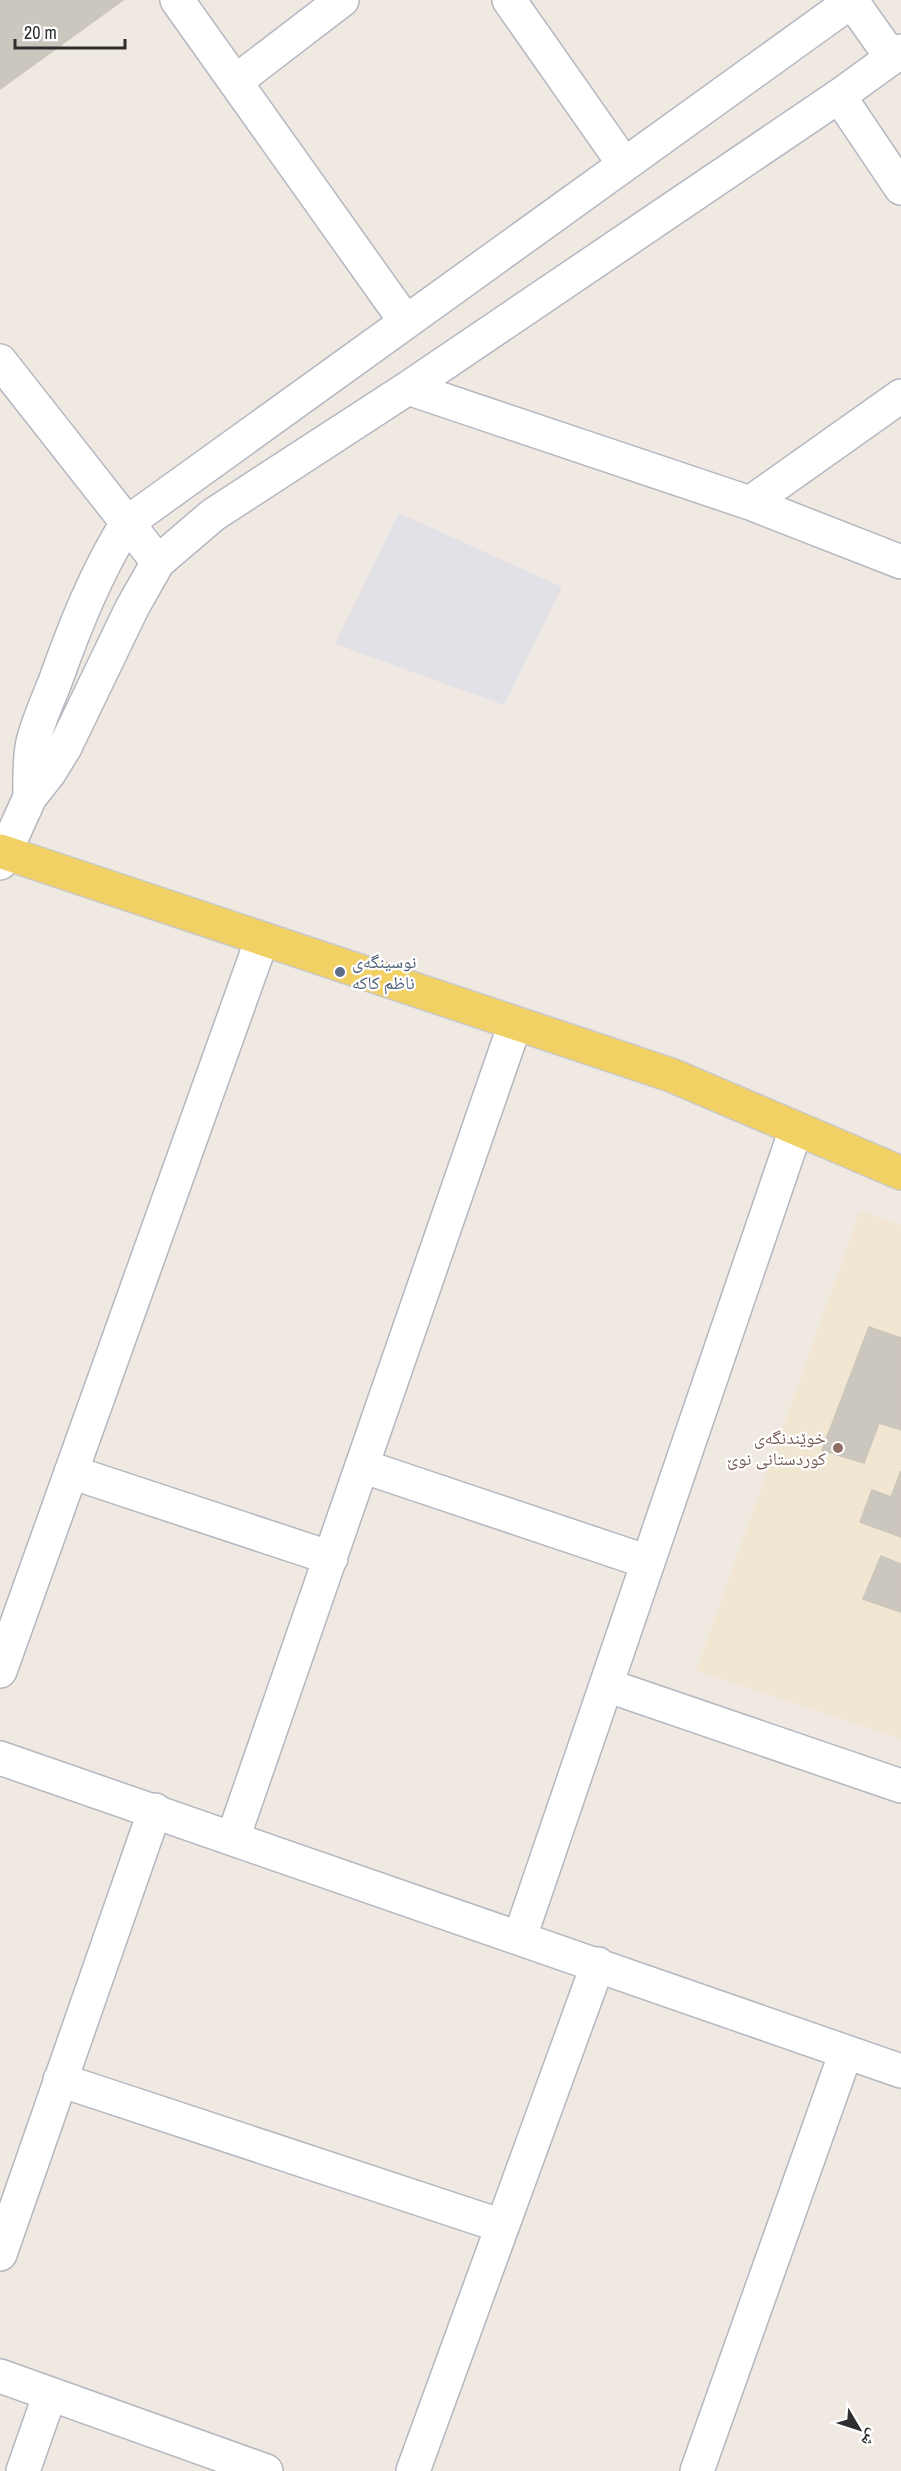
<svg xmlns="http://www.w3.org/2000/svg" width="901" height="2471" font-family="'Archivo Narrow','Noto Naskh Arabic',sans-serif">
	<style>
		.industrial { fill: #e3e1e8 }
		.education { fill: #f0e6d1 }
		.building { fill: #cbc7bf; stroke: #cbc5ba; stroke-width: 1.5 }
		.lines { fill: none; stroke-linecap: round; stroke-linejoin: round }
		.minor-casing { stroke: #b4b7c1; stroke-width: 36 }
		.major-casing { stroke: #c9c9c9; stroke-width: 36 }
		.minor { stroke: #fff; stroke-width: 33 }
		.major { stroke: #f1d064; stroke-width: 33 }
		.service-dot { fill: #5c6f8a; stroke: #fff; stroke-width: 2 }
		.education-dot { fill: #8d6e63; stroke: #fff; stroke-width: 2 }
		.labels { text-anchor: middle; stroke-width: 4.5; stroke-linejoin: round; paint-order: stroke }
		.service-label { font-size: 18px; fill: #4e5e75; stroke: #fff; text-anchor: start }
		.education-label { font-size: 18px; fill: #785e54; stroke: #fff; text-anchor: end }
	</style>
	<rect width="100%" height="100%" fill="#efe9e1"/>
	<!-- industrial -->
	<path class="industrial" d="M399,513L562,587L504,705L335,644Z"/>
	<!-- education -->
	<path class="education" d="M860,1211L901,1225V1739L696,1671Z"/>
	<!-- building -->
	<path class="building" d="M0,0H123L0,89Z
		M869,1327L901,1338V1430L879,1423L864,1463L822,1450Z
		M901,1471V1537L860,1522L872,1490L891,1497Z
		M881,1556L901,1564V1612L863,1599Z"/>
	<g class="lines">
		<!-- minor casing -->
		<g class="minor-casing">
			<path id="minor" d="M177,0L406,322
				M509,0L624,164
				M851,0L892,58
				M235,82L342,0
				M839,96L901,188
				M0,361L158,562
				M408,388L750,503L901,562
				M750,503L901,396
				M30,797C30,779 29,761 33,742C38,722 47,702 55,682C75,626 96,573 127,523L853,0
				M0,863L30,797L49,773L65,747L132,608L158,562L213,515L408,388L839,96L901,51
				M362,1466L648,1562
				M71,1472L331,1558
				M0,1671L262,939
				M606,1685L901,1786
				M0,1758L901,2071
				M233,1838L515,1024
				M520,1937L796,1129
				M60,2080L502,2226
				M0,2254L155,1810
				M0,2376L266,2471
				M23,2471L50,2394
				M413,2471L598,1964
				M697,2471L846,2052"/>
		</g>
		<!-- major casing -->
		<g class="major-casing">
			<path id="major" d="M0,851L671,1075L901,1173"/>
		</g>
		<!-- minor -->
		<use href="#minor" class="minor"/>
		<!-- major -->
		<use href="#major" class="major"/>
	</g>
	<!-- markers -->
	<circle class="service-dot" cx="340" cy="972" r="6"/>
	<circle class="education-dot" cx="838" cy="1448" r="6"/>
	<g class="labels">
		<!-- service labels -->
		<g class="service-label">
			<text x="352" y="968">نوسینگەی<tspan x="352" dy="21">ناظم کاکە</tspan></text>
		</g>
		<!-- education labels -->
		<g class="education-label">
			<text x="826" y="1444">خوێندنگەی<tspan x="826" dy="21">کوردستانی نوێ</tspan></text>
		</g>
	</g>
	<!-- north arrow -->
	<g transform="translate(859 2429) rotate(129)" stroke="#ffffff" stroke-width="4.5" paint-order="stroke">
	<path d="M0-4.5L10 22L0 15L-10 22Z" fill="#2e2e2e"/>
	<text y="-9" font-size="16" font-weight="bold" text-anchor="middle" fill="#2e2e2e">ش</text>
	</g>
	<!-- scale -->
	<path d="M15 39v9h110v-9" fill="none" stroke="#2e2e2e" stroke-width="3"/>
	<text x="24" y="39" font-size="18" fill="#2e2e2e" stroke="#ffffff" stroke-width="4.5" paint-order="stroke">20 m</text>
</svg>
